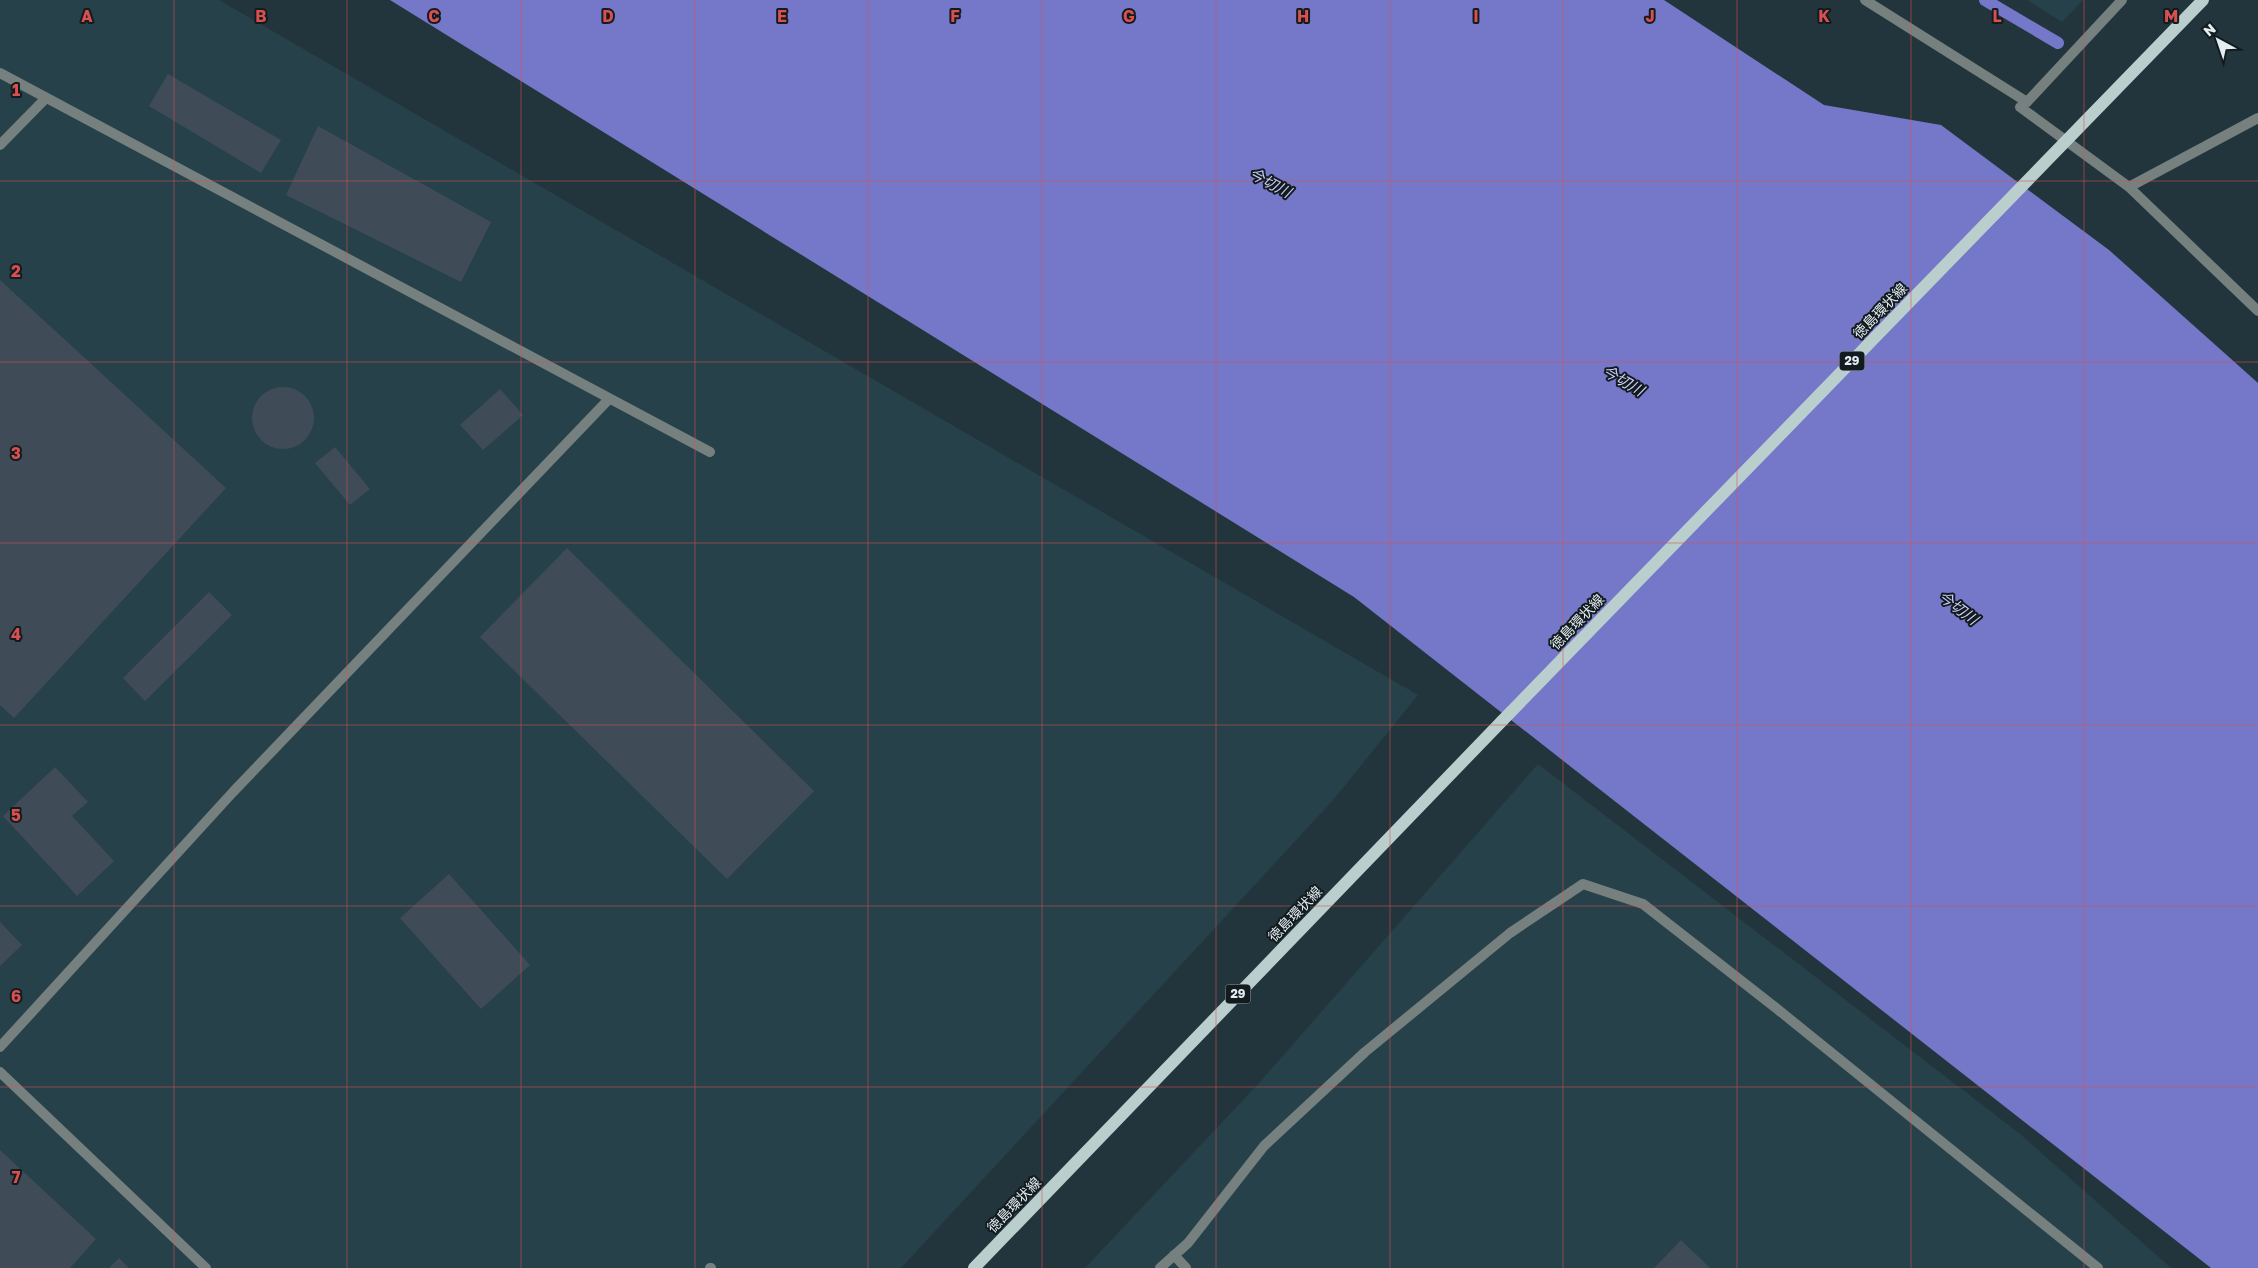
<svg xmlns="http://www.w3.org/2000/svg" width="2258" height="1268" font-family="'Golos Text','Noto Sans JP',sans-serif">
	<style>
		.built { fill: #264149 }
		.water { fill: #7577c9 }
		.lines { fill: none; stroke-linecap: round; stroke-linejoin: round }
		.stream { stroke: #7577c9; stroke-width: 12 }
		.building { fill: #404b58 }
		.lane { stroke: #76807f; stroke-width: 10 }
		.street { stroke: #76807f; stroke-width: 10 }
		.primary { stroke: #bacfcd; stroke-width: 12 }
		.primary-bridge { stroke: #bacfcd; stroke-width: 12 }
		.grid { fill: none; stroke: #d95050; stroke-width: 1; stroke-opacity: 0.55 }
		.labels { text-anchor: middle; stroke-width: 4; stroke-linejoin: round; paint-order: stroke }
		.shield { fill: #131b1e; stroke: #a5afb2; stroke-width: 1 }
		.shield-label { font-size: 12px; font-weight: bold; fill: #e3eef2 }
		.street-label { font-size: 14px; fill: #e3eef2; stroke: #131b1e }
		.water-label { font-size: 15px; font-style: italic; fill: #cbcefb; stroke: #131b1e }
		.grid-label { font-size: 16px; text-anchor: middle; font-weight: bold; fill: #d95050; stroke: #131b1e; stroke-width: 4; stroke-linejoin: round; paint-order: stroke }
	</style>
	<rect width="100%" height="100%" fill="#23353c"/>
	<!-- built -->
	<path class="built" d="M0,0H219L1418,695L1334,799L901,1268H0Z
		M2027,0H2083L2062,22Z
		M1538,764L2019,1133L2171,1268H1085L1260,1082Z"/>
	<!-- water -->
	<path class="water" d="M390,0H1664L1824,105L1941,125L2109,250L2258,383V1268H2211L1354,597Z"/>
	<g class="lines">
		<!-- stream -->
		<path class="stream" d="M1985,0L2058,43"/>
	</g>
	<!-- building -->
	<path class="building" d="M168,74L281,140L261,173L149,106Z
		M318,126L491,222L461,282L286,195Z
		M0,280L226,488L14,718L0,705Z
		M252 418a31 31 0 1 1 62 0a31 31 0 1 1-62 0Z
		M500,389L523,415L483,450L460,425Z
		M335,447L370,489L350,505L315,463Z
		M567,548L814,791L727,879L480,637Z
		M209,592L232,615L145,701L123,678Z
		M55,767L88,802L72,816L114,861L77,896L3,816Z
		M449,874L530,965L481,1009L400,918Z
		M0,922L22,945L0,966Z
		M0,1150L96,1239L70,1268H0Z
		M1681,1240L1710,1268H1654Z
		M119,1258L129,1268H109Z"/>
	<g class="lines">
		<!-- lane -->
		<path class="lane" d="M0,73L710,452
			M0,145L46,98
			M0,1047L233,792L609,399
			M0,1072L206,1268
			M1174,1255L1186,1268
			M710,1268H711
			M1160,1268L1188,1243L1264,1146L1365,1052L1510,933L1583,884L1643,904L1776,1008L2098,1268"/>
		<!-- street -->
		<path class="street" d="M1865,0L2027,102L2020,107L2129,187L2258,311
			M2027,102L2122,0
			M2129,187L2258,118"/>
		<!-- primary -->
		<path class="primary" d="M974,1268L1502,721"/>
		<!-- primary-bridge -->
		<path class="primary-bridge" d="M1502,721L2203,0"/>
	</g>
	<!-- grid -->
	<path class="grid" d="M174,0V1268M347,0V1268M521,0V1268M695,0V1268M868,0V1268M1042,0V1268M1216,0V1268M1390,0V1268M1563,0V1268M1737,0V1268M1911,0V1268M2084,0V1268M0,181H2258M0,362H2258M0,543H2258M0,725H2258M0,906H2258M0,1087H2258"/>
	<g class="labels">
		<!-- shield labels -->
		<g class="shield">
			<rect x="1839.5" y="351.5" width="25" height="19" rx="4"/>
			<rect x="1225.5" y="984.5" width="25" height="19" rx="4"/>
		</g>
		<g class="shield-label">
			<text x="1852" y="365">29</text>
			<text x="1238" y="998">29</text>
		</g>
		<!-- street labels -->
		<g class="street-label">
			<text transform="translate(1880 311) rotate(-46)" y="5">徳島環状線</text>
			<text transform="translate(1577 622) rotate(-46)" y="5">徳島環状線</text>
			<text transform="translate(1295 914) rotate(-46)" y="5">徳島環状線</text>
			<text transform="translate(1014 1205) rotate(-46)" y="5">徳島環状線</text>
		</g>
		<!-- water labels -->
		<g class="water-label">
			<text transform="translate(1270 183) rotate(28)" y="5">今切川</text>
			<text transform="translate(1623 381) rotate(30)" y="5">今切川</text>
			<text transform="translate(1958 608) rotate(37)" y="5">今切川</text>
		</g>
	</g>
	<g class="grid-label">
		<text x="87" y="22">A</text>
		<text x="261" y="22">B</text>
		<text x="434" y="22">C</text>
		<text x="608" y="22">D</text>
		<text x="782" y="22">E</text>
		<text x="955" y="22">F</text>
		<text x="1129" y="22">G</text>
		<text x="1303" y="22">H</text>
		<text x="1476" y="22">I</text>
		<text x="1650" y="22">J</text>
		<text x="1824" y="22">K</text>
		<text x="1997" y="22">L</text>
		<text x="2171" y="22">M</text>
		<text x="16" y="96">1</text>
		<text x="16" y="277">2</text>
		<text x="16" y="459">3</text>
		<text x="16" y="640">4</text>
		<text x="16" y="821">5</text>
		<text x="16" y="1002">6</text>
		<text x="16" y="1183">7</text>
	</g>
	<!-- north arrow -->
	<g transform="translate(2218 40) rotate(320)" stroke="#131b1e" stroke-width="4" paint-order="stroke">
	<path d="M0-4L9 19L0 12L-9 19Z" fill="#e3eef2"/>
	<text y="-8" font-size="14" font-weight="bold" text-anchor="middle" fill="#e3eef2">N</text>
	</g>
</svg>
